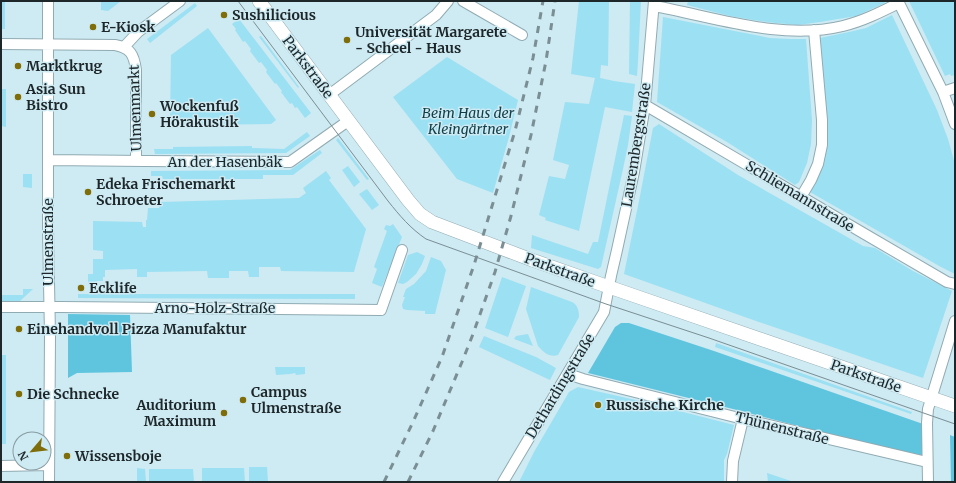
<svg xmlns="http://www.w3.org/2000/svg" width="956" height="483" font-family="Merriweather,serif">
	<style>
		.green { fill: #9ce0f3 }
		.forest { fill: #5fc5df }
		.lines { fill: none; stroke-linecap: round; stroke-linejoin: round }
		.minor-casing { stroke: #91abb3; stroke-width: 12 }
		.major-casing { stroke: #91abb3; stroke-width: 14 }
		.minor { stroke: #fff; stroke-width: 10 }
		.major { stroke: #fff; stroke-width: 13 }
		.tram { stroke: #7a8e94; stroke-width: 1 }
		.rail { stroke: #7a8e94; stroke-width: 3; stroke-dasharray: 7 7; stroke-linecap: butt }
		.poi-dot { fill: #7f6d09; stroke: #ceeaf2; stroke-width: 1.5 }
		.labels { text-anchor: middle; stroke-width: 3; stroke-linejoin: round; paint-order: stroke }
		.poi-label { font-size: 14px; font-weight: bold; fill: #1d272a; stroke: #ceeaf2; text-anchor: start }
		.street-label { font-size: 14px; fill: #1d272a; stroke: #ceeaf2 }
		.park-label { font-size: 14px; font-style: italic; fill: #0f3e49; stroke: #ceeaf2 }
	</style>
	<rect width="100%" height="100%" fill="#ceeaf2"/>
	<!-- green -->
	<path class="green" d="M1,1H5V29H1Z
		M101,1H121L108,11L101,10Z
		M579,1H609L608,66L601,65L600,78L614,81L635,84L632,112L605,107L579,231L545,220L546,218L539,215L549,176L565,179L569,165L553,160L565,102L589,104L595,78L571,74Z
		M630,1H641L638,61L637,76L629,74Z
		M688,1H884L885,3L856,16L820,22L798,25L776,23L753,20L730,16L687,5Z
		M909,1H955V75L951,76L950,74L945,76Z
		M195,3L197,6L150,43L147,39Z
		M892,15L937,110L948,139L955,164V274L941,267L810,192L820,170V38L849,32L866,28Z
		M663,17L770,38L790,39H806L812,120L811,144L807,163L799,182L795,185L727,142L657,102Z
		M239,19L311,113L305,118L297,107L295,108L292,103L290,104L281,92L282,91L276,83L275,84L266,72L267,70L261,62L259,63L250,51L251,49L245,41L243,42L235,30L236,29L232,24Z
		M208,28L276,120L271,124L170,125L171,55Z
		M261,36L299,87L298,88L259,37Z
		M447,57L518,100L509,137L493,193L457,179L393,97Z
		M1,89H6V127L1,126Z
		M624,115L632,116L628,145L623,169L601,267L598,269L531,248L532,235L588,254L593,242H598Z
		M659,124L738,175L863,246L875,248L913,271L952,291L923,378L756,321L624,274L639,201L653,128Z
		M307,132L310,136L286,153L155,154L154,149H173V147L252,146V148L284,149Z
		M338,138L369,179L367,180L336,140Z
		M320,150L322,153L293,175H263V179H163L162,176H151V171L290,170Z
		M348,166L360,182L354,187L342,170Z
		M326,171L331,178L329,180L366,229L354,272L281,271L280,267H259V277H249L248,271H229V278H208L207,271L147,272V277H137V269L105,270V277H103V281H97V285H88V274H93V259H103V251L93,250V221L142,222L143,227H146V220H147L148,208H159L160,202L299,198L306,193L303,188Z
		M23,174H32V188L23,187Z
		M367,189L379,205L372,210L359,194Z
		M393,224L402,237L382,287L372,283L377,269L374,267L387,231L384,229L386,225L390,226Z
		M417,252L425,256L422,264L416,274L407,282L403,284L398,283L408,255Z
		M431,257L441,261L446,270L435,314H425V311L407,310L403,309L402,305L405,297H403L406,289L414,284L426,271Z
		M502,277L526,286L508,337L485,328Z
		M531,287L572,302C578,305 579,311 579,317L558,355C550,358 543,352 538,346L526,309Z
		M23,289H33L20,301H1V295H23Z
		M78,294H355V299L78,298Z
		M528,334L533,346L514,339L516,336Z
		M484,336L536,357L556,368L550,380L479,347Z
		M716,343L912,412L911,414L715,347Z
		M1,355H6V444H1Z
		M275,367H305V374L296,375L295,373L290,374L276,375Z
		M578,387L640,401L734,425L727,454L724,460V482H519L534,452L569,392Z
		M249,467H267L268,482H249Z
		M137,468L145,469L146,482H137Z
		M202,468H244L245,482H202Z
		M149,469H193L194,482H149Z
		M767,473L791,481V482H768Z"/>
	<!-- forest -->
	<path class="forest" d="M68,314L130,315L132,372L77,373L68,378Z
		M621,323H629L714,351L923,424L924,459L737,410L588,373L615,327Z
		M950,435L955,437V482H951Z"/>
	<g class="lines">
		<!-- minor casing -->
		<g class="minor-casing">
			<path id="minor" d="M48,1V228L50,336L49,482
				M463,1L522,35
				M898,1L943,92L955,124
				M654,6C715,17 781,41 843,26C863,21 881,12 899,3
				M1,44L115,45C131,48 134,55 136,70V161
				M124,47L138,32L180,1
				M943,92L955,88
				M329,95L436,15L448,1
				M645,105L863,233L947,282L955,284
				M48,160L145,161L290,162L348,121
				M801,197L811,180L818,164L822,145V120L814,30
				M1,307H61L381,310L402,250
				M568,374L583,379L743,419L927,462
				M1,466L49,465
				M503,482L604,312L611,276L617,250L634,172L645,105L654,1
				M732,482L733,461L743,419
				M928,482L927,423L928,409L955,321"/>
		</g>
		<!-- major casing -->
		<g class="major-casing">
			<path id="major" d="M259,1L408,200L420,214L432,222L532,260L609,287L955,406"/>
		</g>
		<!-- minor -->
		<use href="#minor" class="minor"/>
		<!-- major -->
		<use href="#major" class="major"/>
		<!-- tram -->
		<path class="tram" d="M238,1L388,201C400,216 410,228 426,239L606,304L709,338L955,424"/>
		<!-- rail -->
		<path class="rail" d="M384,482L413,422L442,357L474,265L515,131L533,58L543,1
			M408,482L433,431L462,362L473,334L495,272L511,216L531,135L546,61L555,1"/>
	</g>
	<!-- markers -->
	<g class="poi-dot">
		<circle cx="224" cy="15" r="4"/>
		<circle cx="93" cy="27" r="4"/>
		<circle cx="347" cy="40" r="4"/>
		<circle cx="18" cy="66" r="4"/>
		<circle cx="18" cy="97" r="4"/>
		<circle cx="152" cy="114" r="4"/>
		<circle cx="88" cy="192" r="4"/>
		<circle cx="81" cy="288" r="4"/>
		<circle cx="19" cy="329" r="4"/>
		<circle cx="19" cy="394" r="4"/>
		<circle cx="243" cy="400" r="4"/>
		<circle cx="598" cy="405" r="4"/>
		<circle cx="224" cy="413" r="4"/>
		<circle cx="67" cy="456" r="4"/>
	</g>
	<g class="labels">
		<!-- poi labels -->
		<g class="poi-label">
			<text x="232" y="20">Sushilicious</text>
			<text x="101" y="32">E-Kiosk</text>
			<text x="355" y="37">Universität Margarete<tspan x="355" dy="16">- Scheel - Haus</tspan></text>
			<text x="26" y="71">Marktkrug</text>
			<text x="26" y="94">Asia Sun<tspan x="26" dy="16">Bistro</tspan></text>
			<text x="160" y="111">Wockenfuß<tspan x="160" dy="16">Hörakustik</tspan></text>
			<text x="96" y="189">Edeka Frischemarkt<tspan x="96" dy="16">Schroeter</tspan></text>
			<text x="89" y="293">Ecklife</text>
			<text x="27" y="334">Einehandvoll Pizza Manufaktur</text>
			<text x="251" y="397">Campus<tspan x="251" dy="16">Ulmenstraße</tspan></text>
			<text x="27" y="399">Die Schnecke</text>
			<text x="216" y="410" text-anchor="end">Auditorium<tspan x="216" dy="16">Maximum</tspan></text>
			<text x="606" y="410">Russische Kirche</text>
			<text x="75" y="461">Wissensboje</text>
		</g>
		<!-- street labels -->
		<g class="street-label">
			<text transform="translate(308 67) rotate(53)" y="5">Parkstraße</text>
			<text transform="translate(135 108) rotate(-92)" y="5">Ulmenmarkt</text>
			<text transform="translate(636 145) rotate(-81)" y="5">Laurembergstraße</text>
			<text x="225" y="167">An der Hasenbäk</text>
			<text transform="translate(800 196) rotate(31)" y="5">Schliemannstraße</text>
			<text transform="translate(48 242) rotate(-90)" y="5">Ulmenstraße</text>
			<text transform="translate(560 270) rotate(20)" y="5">Parkstraße</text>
			<text x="215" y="313">Arno-Holz-Straße</text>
			<text transform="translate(866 376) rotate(19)" y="5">Parkstraße</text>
			<text transform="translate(560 386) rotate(-59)" y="5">Dethardingstraße</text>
			<text transform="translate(782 428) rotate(14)" y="5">Thünenstraße</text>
		</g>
		<!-- park labels -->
		<g class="park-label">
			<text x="468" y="118">Beim Haus der<tspan x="468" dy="16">Kleingärtner</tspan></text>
		</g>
	</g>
	<!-- border -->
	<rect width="956" height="483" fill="none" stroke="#1d272a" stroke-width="4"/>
	<!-- north arrow -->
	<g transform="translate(32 451) rotate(242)"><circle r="19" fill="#ceeaf2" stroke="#879ca2"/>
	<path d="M0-3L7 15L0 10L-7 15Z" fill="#7f6d09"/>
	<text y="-6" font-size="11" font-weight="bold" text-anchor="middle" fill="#1d272a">N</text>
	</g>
</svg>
